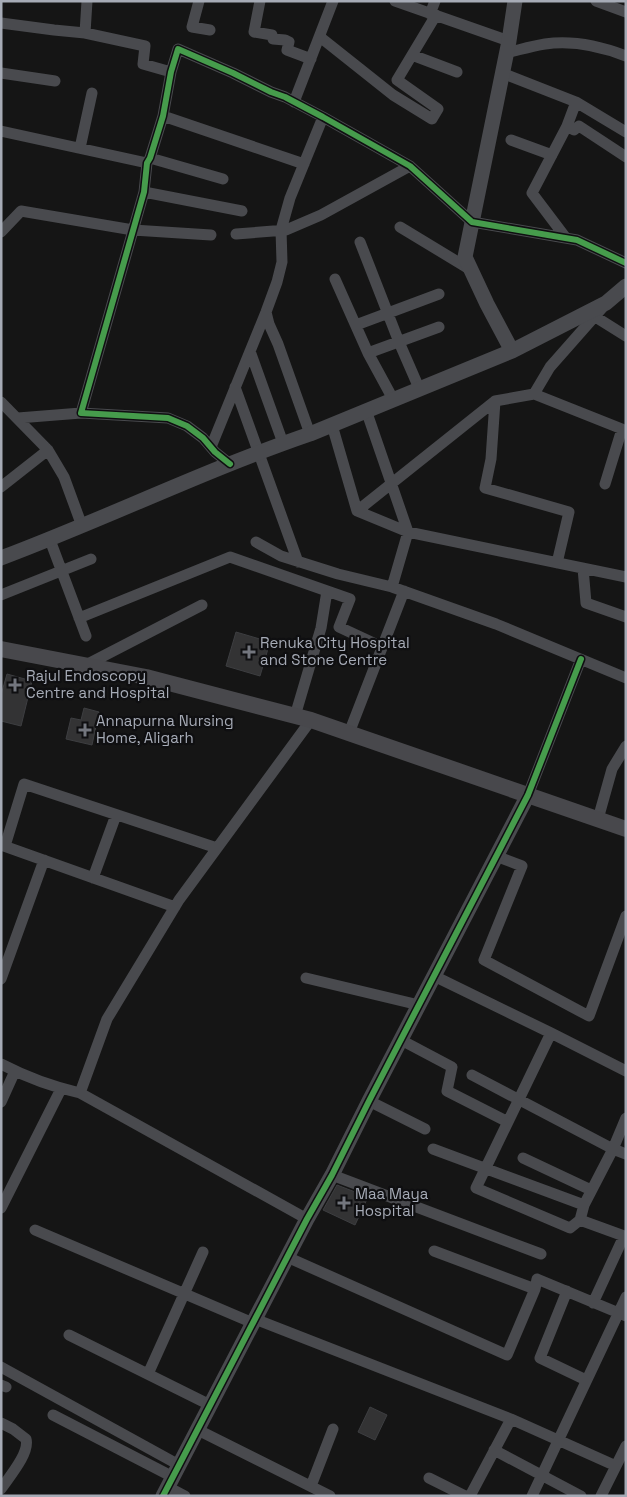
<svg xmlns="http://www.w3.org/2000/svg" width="627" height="1497" font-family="'Space Grotesk',sans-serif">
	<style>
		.building { fill: #333334; stroke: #3d3e41 }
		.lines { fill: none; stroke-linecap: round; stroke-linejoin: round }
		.minor { stroke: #494a4e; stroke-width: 11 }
		.tertiary { stroke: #494a4e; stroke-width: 15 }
		.secondary { stroke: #48484c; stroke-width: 16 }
		.cycleway-casing { stroke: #0f0f11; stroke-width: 9 }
		.cycleway { stroke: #469c4c; stroke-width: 6 }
		.poi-dot { fill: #73767e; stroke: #0f0f11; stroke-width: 2 }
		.labels { text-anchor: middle; stroke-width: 4.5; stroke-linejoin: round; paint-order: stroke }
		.poi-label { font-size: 15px; fill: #a6abb6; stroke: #0f0f11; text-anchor: start }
	</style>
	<rect width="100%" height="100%" fill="#151515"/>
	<!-- building -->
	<path class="building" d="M236,632L270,642L260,676L226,666Z
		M7,674L32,681L21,726L1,721V695Z
		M84,708L99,712L92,745L66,739L71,718L81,720Z
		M337,1185L368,1197L355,1225L323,1210Z
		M370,1407L387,1415L375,1440L358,1432Z"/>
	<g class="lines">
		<!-- minor -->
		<path class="minor" d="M199,1L192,27L210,30
			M260,1L254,32L272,35L273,39L285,40L289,42L287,50L311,59
			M395,1L509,41
			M596,1L626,12
			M430,14L435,1
			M1,23L54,30L85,33L145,46L143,64L171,72
			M85,33L87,1
			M320,37L393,95L432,119L438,109L397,80L436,15
			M506,53C519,50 532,46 545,44C572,40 600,46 626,56
			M412,55L457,72
			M1,73L55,81
			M502,73L576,102L567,126L574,130L579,126L626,157
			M294,102L333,1
			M576,102L626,132
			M163,116L304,164
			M1,131L147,163
			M511,140L552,155
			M80,148L92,93
			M150,158L223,179
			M144,192L242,211
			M400,227L471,270
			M1,232L21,211L133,230L211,235
			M236,234L286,230L321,215L410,166
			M566,238L532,193L567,126
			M360,242L399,342L419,388
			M335,279L368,353L393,399
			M266,312L269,324L278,344L310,434
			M594,316L626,336
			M356,325L439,294
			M250,351L283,443
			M368,353L439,327
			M235,387L298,562
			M534,394L622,429L605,484
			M495,401L491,459L485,488L569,512L557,563
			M1,402L48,450L64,477L82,526
			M366,410L408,532L392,587
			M18,418L81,413
			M332,425L357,511L495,401L534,394L550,367L602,308
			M211,447L266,312L277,282L282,262L281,230L290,198L323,117
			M230,464L215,452L203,438L187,426L168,418L81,413L144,192L147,163L150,158L163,116L171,72L178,49L233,73L271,92L285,97L323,117L410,166L472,222L577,240L626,263
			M1,487L48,450
			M357,511L408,532L626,577
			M50,540L86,636
			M256,542L281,556L338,574L392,587L496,624L626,678
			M583,568L586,603L626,617
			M1,595L91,559
			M79,618L230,557L350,599L339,627L382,647
			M86,665L202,605
			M295,716L321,628L327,591
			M349,733L404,591
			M528,795L581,659
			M598,819L612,769L626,746
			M1,845L175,907
			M5,846L24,784L217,848
			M496,856L522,866L484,960L589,1016L626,916
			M93,878L116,815
			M434,976L551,1033L626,1071
			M306,978L419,1005
			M1,979L44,860
			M551,1033L476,1188L570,1228L580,1220L584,1205L613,1149L626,1118
			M401,1040L452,1067L447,1091L508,1122
			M1,1064C26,1077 53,1087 80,1093L107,1019L179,900L311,720
			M472,1075L613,1149L626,1154
			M80,1093L307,1219
			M369,1101L425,1129
			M1,1102L15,1071
			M433,1149L584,1205
			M523,1158L591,1190
			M332,1175L541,1254
			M1,1208L61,1089
			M580,1220L624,1236L593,1303
			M35,1230L253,1323
			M434,1251L535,1289L537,1279L626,1316
			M287,1257L507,1355L535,1289
			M567,1291L540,1358L586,1380
			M255,1319L511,1419L616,1466
			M69,1335L210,1405
			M1,1367L179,1465
			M148,1374L203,1252
			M1,1385L6,1387
			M53,1415L173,1477
			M1,1423L13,1429L26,1439C30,1453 9,1477 1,1489
			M198,1430L330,1496
			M494,1450L581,1496
			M429,1478L465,1496
			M311,1486L333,1429
			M168,1487L185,1496
			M470,1496L511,1419
			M532,1496L626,1297
			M601,1496L626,1446"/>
		<!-- tertiary -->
		<path class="tertiary" d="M512,351L487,304L465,257L509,41L515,1
			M1,558C105,519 205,470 310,434L512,351L606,303L626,286
			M163,1496L307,1219L332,1175L369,1101L528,795"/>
		<!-- secondary -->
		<path class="secondary" d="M1,649L146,677L311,720L626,829"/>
		<!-- cycleway casing -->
		<g class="cycleway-casing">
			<path id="cycleway" d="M230,464L215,452L203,438L187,426L168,418L81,413L144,192L147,163L150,158L163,116L171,72L178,49L233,73L271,92L285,97L323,117L410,166L472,222L577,240L626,263
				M163,1496L307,1219L332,1175L369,1101L528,795L581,659"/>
		</g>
		<!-- cycleway -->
		<use href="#cycleway" class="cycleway"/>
	</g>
	<!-- markers -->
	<g class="poi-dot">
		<path d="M246.5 644.5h5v5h5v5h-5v5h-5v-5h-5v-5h5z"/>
		<path d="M12.5 677.5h5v5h5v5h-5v5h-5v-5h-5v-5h5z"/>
		<path d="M82.5 722.5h5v5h5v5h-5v5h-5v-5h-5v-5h5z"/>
		<path d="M341.5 1195.5h5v5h5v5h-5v5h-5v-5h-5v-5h5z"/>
	</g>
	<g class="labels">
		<!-- poi labels -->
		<g class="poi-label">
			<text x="260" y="648">Renuka City Hospital<tspan x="260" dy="17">and Stone Centre</tspan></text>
			<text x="26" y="681">Rajul Endoscopy<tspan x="26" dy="17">Centre and Hospital</tspan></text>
			<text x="96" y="726">Annapurna Nursing<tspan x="96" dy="17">Home, Aligarh</tspan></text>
			<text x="355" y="1199">Maa Maya<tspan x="355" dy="17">Hospital</tspan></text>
		</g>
	</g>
	<!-- border -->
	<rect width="627" height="1497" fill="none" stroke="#a6abb6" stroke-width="5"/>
</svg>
